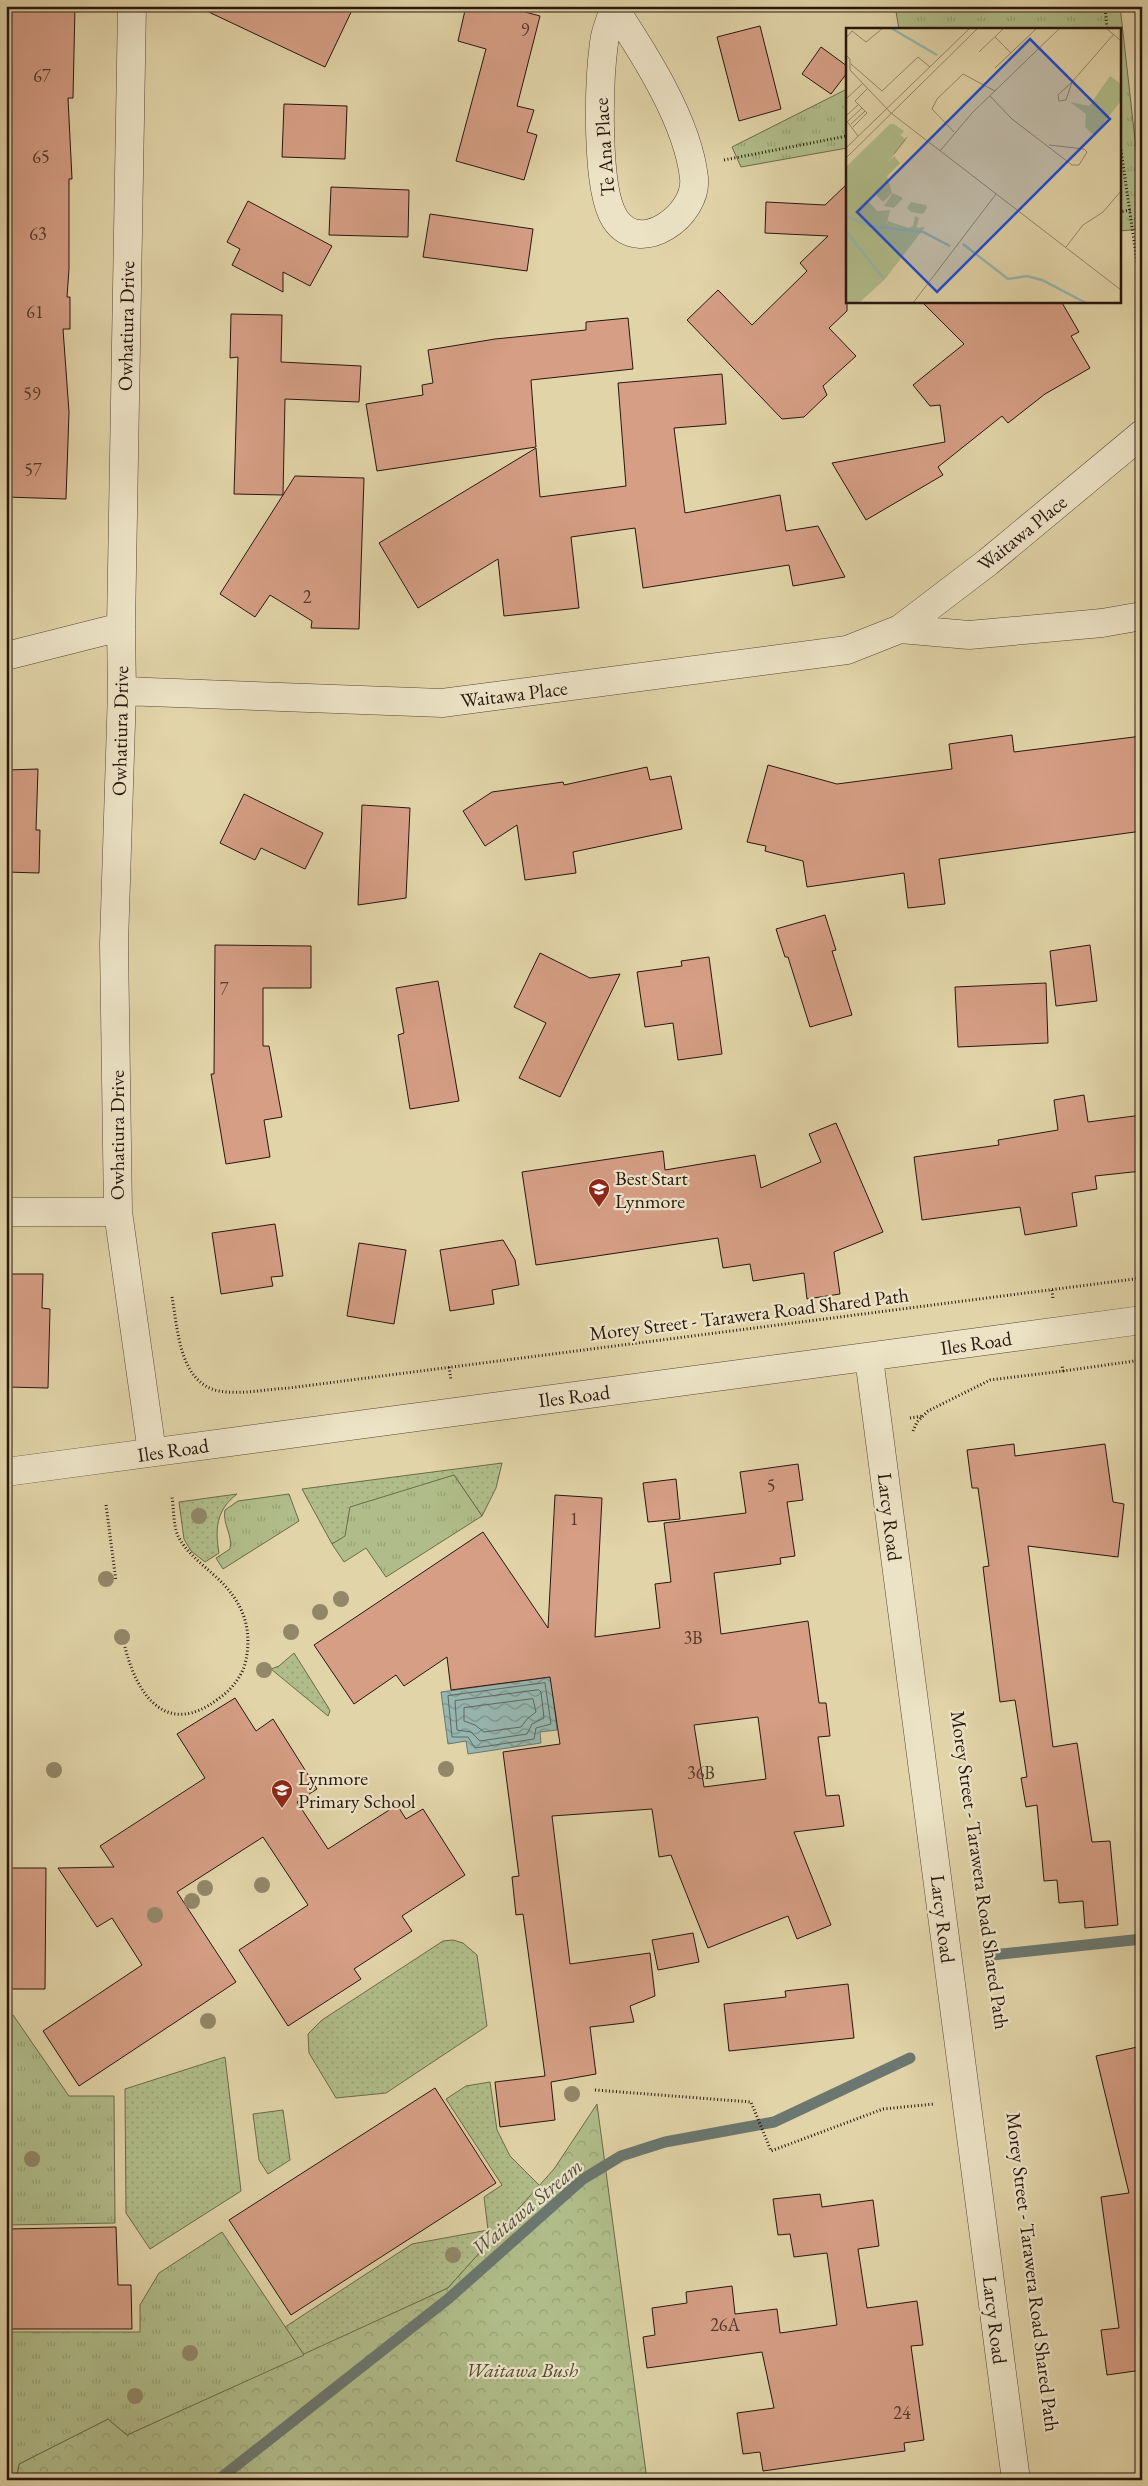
<svg xmlns="http://www.w3.org/2000/svg" width="1148" height="2486" font-family="'EB Garamond',serif">
	<style>
		.grass { fill: url(#grass-dots); stroke: #6c6a4c }
		.forest { fill: url(#forest-crowns); stroke: #6c6a4c }
		.park { fill: url(#park-tufts); stroke: #6c6a4c }
		.water { fill: url(#water-waves); stroke: #6b7770 }
		.lines { fill: none; stroke-linecap: round; stroke-linejoin: round }
		.shore { stroke: #606660; stroke-width: 1 }
		.stream { stroke: #6b7770; stroke-width: 11 }
		.building { fill: #d59e85; stroke: #28160f; fill-rule: evenodd }
		.street-casing { stroke: #564635; stroke-width: 29 }
		.path { stroke: #28160f; stroke-width: 3; stroke-dasharray: 1 2.5; stroke-linecap: butt }
		.street { stroke: #ece3c6; stroke-width: 28 }
		.tree { fill: #928768 }
		.labels { text-anchor: middle; stroke-width: 4.5; stroke-linejoin: round; paint-order: stroke }
		.number-label { font-size: 18px; fill: #53382c }
		.street-label { font-size: 20px; fill: #28160f; stroke: #ece3c6 }
		.poi-label { font-size: 20px; fill: #28160f; stroke: #ece3c6; text-anchor: start }
		.park-label { font-size: 20px; font-style: italic; fill: #514834; stroke: #ece3c6 }
		.water-label { font-size: 21px; font-style: italic; fill: #4f4e48; stroke: #ece3c6 }
		.inset-river { fill: none; stroke: #97b7b1; stroke-width: 2.5 }
		.inset-road { fill: none; stroke: #97886b; stroke-width: 1 }
		.view { fill: #1d4ed8; fill-opacity: 0.15; stroke: #1d4ed8; stroke-width: 2.5 }
		.inset-edge { fill: none; stroke: #28160f; stroke-width: 2.5 }
	</style>
	<defs>
		<pattern id="grass-dots" width="8" height="8" patternUnits="userSpaceOnUse" patternTransform="scale(1.25)"><rect width="8" height="8" fill="#b0bd8a"/><path d="M2 2h.1M6 6h.1" fill="none" stroke="#97a276" stroke-width="1.8" stroke-linecap="round"/></pattern>
		<pattern id="forest-crowns" width="20" height="18" patternUnits="userSpaceOnUse" patternTransform="scale(1.25)"><rect width="20" height="18" fill="#b0bd8a"/><path d="M2 6a3 3 0 1 1 6 0M12 15a3 3 0 1 1 6 0" fill="none" stroke="#97a276"/></pattern>
		<pattern id="park-tufts" width="24" height="20" patternUnits="userSpaceOnUse" patternTransform="scale(1.25)"><rect width="24" height="20" fill="#b0bd8a"/><path d="M3 7l-1-3M5 7V3M7 7l1-3M15 17l-1-3M17 17v-4M19 17l1-3" fill="none" stroke="#97a276"/></pattern>
		<pattern id="water-waves" width="16" height="10" patternUnits="userSpaceOnUse" patternTransform="scale(1.25)"><rect width="16" height="10" fill="#97b7b1"/><path d="M0 5q4-4 8 0t8 0" fill="none" stroke="#7b948e"/></pattern>
	</defs>
	<rect width="100%" height="100%" fill="#e1d4a8"/>
	<filter id="stains"><feTurbulence type="fractalNoise" baseFrequency=".004" numOctaves="4"/><feColorMatrix values="0 0 0 0 .2 0 0 0 0 .09 0 0 0 0 .02 0 0 0 .5 -.17"/></filter>
	<radialGradient id="worn" r=".72"><stop offset=".6" stop-color="#630" stop-opacity="0"/><stop offset="1" stop-color="#630" stop-opacity=".3"/></radialGradient>
	<!-- grass -->
	<path class="grass" d="M502,1463L496,1488L482,1516L454,1475L332,1544L302,1489Z
		M237,1494C216,1510 215,1529 219,1553L205,1562L191,1551L184,1539L179,1502Z
		M294,1653L328,1707L330,1711L328,1716L271,1669L279,1666Z
		M453,1940L463,1943L477,1955L487,2026L386,2093L336,2098L309,2053L308,2034L322,2020L443,1941Z
		M225,2057L241,2191L150,2249L126,2213L125,2089Z
		M490,2082L497,2130L510,2156L540,2186L448,2288L304,2355L285,2327L412,2244L488,2230L484,2197L502,2185L446,2099L466,2086Z
		M283,2110L290,2160L268,2174L259,2160L253,2114Z"/>
	<!-- forest -->
	<path class="forest" d="M597,2104L647,2480H16L19,2464L108,2419L127,2435L448,2288L554,2169Z"/>
	<!-- park -->
	<path class="park" d="M895,6H1120L1142,202V229L1119,231V29H899Z
		M847,89V148L741,167L732,147Z
		M454,1475L482,1516L386,1577L366,1548L344,1562L332,1544L345,1536L350,1507Z
		M289,1494L299,1521L223,1569L216,1558L230,1549C233,1535 222,1523 225,1510L238,1501Z
		M6,2015H13L69,2096H114L115,2223L6,2225Z
		M222,2232L304,2355L127,2435L108,2419L19,2464L16,2480H6V2332H140V2305L159,2273Z"/>
	<!-- water -->
	<path class="water" d="M551,1677L557,1730L540,1732L541,1743L468,1754L466,1741L448,1744L441,1692Z"/>
	<g class="lines">
		<!-- shore -->
		<path class="shore" d="M545,1683L551,1724L536,1728L534,1739L475,1748L468,1737H452L448,1696Z
			M539,1690L541,1692L544,1718L532,1724L527,1734L480,1741L471,1732L457,1730L455,1701Z
			M533,1699L536,1712L527,1719L521,1727L484,1732L475,1725L464,1721V1708Z"/>
		<!-- stream -->
		<path class="stream" d="M992,1955L1142,1939
			M218,2480L448,2299L583,2179L621,2156L665,2142L774,2122L910,2058"/>
	</g>
	<!-- building -->
	<path class="building" d="M6,6H75L73,98H68L72,179H69V269L67,297H70V329H63L69,412L66,499L6,497Z
		M196,6H354L325,67Z
		M466,6H503L540,16L517,106L534,110L527,132L537,135L524,180L456,161L486,49L458,41Z
		M760,26L781,109L739,121L717,37Z
		M821,47L847,66V73L831,94L802,74Z
		M284,104L347,106L345,159L282,157Z
		M847,184V311L829,328L856,356L823,386L827,395L804,417L782,419L687,320L718,290L752,325L807,271L800,263L828,236L765,233L766,202L825,205Z
		M331,187L409,190L408,237L329,235Z
		M248,201L332,246L310,286L283,272V292L232,265L240,249L227,242Z
		M430,214L533,229L527,271L423,257Z
		M921,301H1061L1079,332L1071,336L1090,368L1045,394L1008,423L1002,416L938,467L943,475L866,520L832,463L945,442L940,405L930,406L913,385L964,344Z
		M231,314L282,315L281,362L361,366L359,402L285,399L283,495L295,476L364,478L359,629L311,628L312,621L270,595L255,617L220,594L283,495L234,494L238,357L230,358Z
		M628,318L633,369L531,380L536,447L377,471L366,404L423,395L422,385L433,383L428,350L495,339L586,330V322Z
		M722,374L726,424L674,428L685,513L780,495L786,531L818,526L845,577L793,586L789,565L643,588L635,528L571,537L579,608L504,616L498,559L418,608L379,543L536,448L540,497L626,486L618,383Z
		M1012,735L1014,752L1142,736V831L939,859L945,904L908,908L904,873L807,887L803,861L765,851L766,846L747,842L768,765L837,784L952,769L949,744Z
		M647,767L650,780L671,776L682,829L573,852L576,873L525,880L517,825L485,846L463,811L492,792L563,782L564,785Z
		M38,769L36,830H40L39,873L6,872V770Z
		M244,794L323,833L305,869L261,848L255,860L220,843Z
		M362,805L410,808L406,898L358,905Z
		M825,915L836,950L832,951L852,1015L810,1027L788,957H785L776,929Z
		M215,945L311,946V988H263V1046H269L282,1117L264,1120L270,1157L226,1164L211,1074H214Z
		M1090,945L1097,1001L1056,1006L1050,951Z
		M540,953L590,978L620,974L560,1097L519,1078L546,1023L514,1007Z
		M709,957L722,1054L678,1060L673,1023L645,1027L637,972L682,966L681,961Z
		M438,981L459,1101L410,1109L398,1035L404,1033L396,988Z
		M1046,983L1048,1043L958,1047L955,987Z
		M1084,1095L1088,1122L1142,1115V1171L1095,1176L1097,1189L1072,1193L1077,1226L1025,1235L1020,1207L922,1220L914,1157L999,1145L998,1140L1058,1130L1054,1100Z
		M836,1123L883,1232L834,1252L840,1294L807,1299L804,1273L753,1281L750,1264L723,1268L718,1238L536,1265L522,1172L663,1151L665,1170L755,1155L761,1188L821,1162L809,1134Z
		M275,1224L283,1276L271,1277L273,1286L221,1294L212,1233Z
		M503,1240L515,1260L519,1285L492,1290L494,1304L450,1311L440,1250Z
		M359,1243L406,1250L394,1324L347,1316Z
		M6,1274H43L42,1308L50,1309L48,1388L6,1387Z
		M1014,1444L1015,1456L1105,1444L1113,1502L1124,1504L1118,1557L1028,1546L1053,1747L1077,1743L1092,1842L1110,1841L1118,1925L1085,1928L1083,1901L1059,1903L1057,1880L1044,1881L1037,1805L1026,1807L1021,1778L1027,1777L1015,1700L1000,1702L983,1567L989,1566L978,1488H972L967,1450Z
		M798,1464L803,1500L787,1502L795,1556L780,1558L781,1564L714,1573L721,1634L808,1621L819,1703H826L830,1736L818,1737L826,1796L839,1795L844,1826L794,1832L831,1925L797,1939L788,1916L708,1948L671,1855L659,1857L652,1809L552,1816L570,1964L650,1953L655,1996L630,2006L634,2022L590,2027L596,2074L551,2082L555,2120L500,2127L495,2082L545,2076L523,1914L516,1915L512,1877L519,1876L503,1752L560,1744L550,1677L451,1690L447,1657L404,1686L396,1675L354,1704L314,1645L483,1532L548,1628L555,1495L602,1498L595,1637L660,1628L655,1584L671,1582L664,1523L746,1513L740,1472ZM758,1717L766,1779L704,1787L694,1725Z
		M676,1479L680,1519L648,1522L643,1483Z
		M235,1698L256,1731L273,1719L317,1789L297,1802L328,1849L397,1805L406,1819L423,1809L465,1875L402,1916L412,1931L354,1969L361,1979L288,2026L239,1950L308,1905L263,1837L177,1892L236,1982L79,2086L43,2031L142,1965L112,1918L97,1927L58,1868L114,1867L100,1846L205,1778L177,1734Z
		M6,1868H46L45,1989H6Z
		M693,1933L699,1962L658,1970L652,1940Z
		M848,1984L854,2038L729,2051L724,2004L786,1997L785,1991Z
		M1142,2046V2370L1107,2375L1101,2330L1119,2328L1101,2197L1129,2193L1096,2056Z
		M435,2088L496,2183L291,2315L229,2220Z
		M820,2194L822,2207L873,2200L879,2246L858,2249L867,2308L917,2301L923,2345L911,2346L924,2440L904,2443L905,2451L763,2471L760,2452L743,2454L737,2413L774,2408L762,2352L647,2368L643,2337L655,2335L652,2308L687,2303L686,2292L732,2286L735,2314L777,2309L780,2333L837,2325L827,2253L794,2257L790,2234L778,2235L773,2199Z
		M116,2227L118,2285H131L132,2329H6V2229Z"/>
	<g class="lines">
		<!-- street casing -->
		<g class="street-casing">
			<path id="street" d="M132,6L121,627L122,691L114,944L118,1212L152,1452
				M614,6C612,19 605,30 604,43C599,79 595,189 615,219C640,257 698,215 694,178C688,122 645,55 614,8
				M900,629L969,635L1102,623L1142,616
				M6,656L121,627
				M122,691L442,703L847,650L900,629L988,562L1142,434
				M6,1212H118
				M869,1358L1016,2480
				M6,1472L1142,1320"/>
		</g>
		<!-- path -->
		<path class="path" d="M1105,6L1107,29
			M1119,136L1137,262
			M724,160L847,136
			M1119,212L1131,210
			M1052,1290L1053,1299
			M172,1297C178,1329 179,1383 219,1391C241,1395 267,1389 289,1388L1142,1278
			M449,1367L451,1380
			M1063,1371L1142,1360
			M910,1418L923,1416
			M913,1431L917,1422L928,1411L990,1380L1063,1371L1062,1365
			M106,1505L116,1581
			M125,1647C137,1696 167,1738 218,1699C230,1691 241,1678 245,1664C254,1628 242,1600 215,1576C202,1564 188,1554 179,1538C173,1527 174,1509 172,1497
			M595,2090L751,2102L771,2151L883,2109L934,2104"/>
		<!-- street -->
		<use href="#street" class="street"/>
	</g>
	<!-- trees -->
	<g class="tree">
		<circle cx="199" cy="1516" r="8"/>
		<circle cx="106" cy="1579" r="8"/>
		<circle cx="341" cy="1599" r="8"/>
		<circle cx="320" cy="1612" r="8"/>
		<circle cx="291" cy="1632" r="8"/>
		<circle cx="122" cy="1637" r="8"/>
		<circle cx="264" cy="1670" r="8"/>
		<circle cx="446" cy="1769" r="8"/>
		<circle cx="54" cy="1770" r="8"/>
		<circle cx="262" cy="1885" r="8"/>
		<circle cx="205" cy="1888" r="8"/>
		<circle cx="192" cy="1901" r="8"/>
		<circle cx="155" cy="1915" r="8"/>
		<circle cx="208" cy="2021" r="8"/>
		<circle cx="572" cy="2094" r="8"/>
		<circle cx="32" cy="2159" r="8"/>
		<circle cx="453" cy="2255" r="8"/>
		<circle cx="190" cy="2353" r="8"/>
		<circle cx="135" cy="2396" r="8"/>
	</g>
	<!-- icons -->
	<defs>
		<g id="school-pin" transform="scale(1.125)"><path d="M0 17L-7.5 6A9.5 9.5 0 1 1 7.5 6Z" fill="#8f2418" stroke="#ece3c6"/><path d="M0-5L7-2L0 1L-7-2ZM-4 1L0 2.5L4 1V4Q0 6-4 4Z" fill="#fff"/></g>
	</defs>
	<g fill-rule="evenodd">
		<use href="#school-pin" x="599" y="1189"/>
		<use href="#school-pin" x="282" y="1790"/>
	</g>
	<g class="labels">
		<!-- number labels -->
		<g class="number-label">
			<text x="525" y="36">9</text>
			<text x="42" y="82">67</text>
			<text x="41" y="163">65</text>
			<text x="38" y="240">63</text>
			<text x="35" y="318">61</text>
			<text x="32" y="400">59</text>
			<text x="33" y="476">57</text>
			<text x="307" y="603">2</text>
			<text x="224" y="995">7</text>
			<text x="771" y="1492">5</text>
			<text x="574" y="1525">1</text>
			<text x="693" y="1644">3B</text>
			<text x="701" y="1779">36B</text>
			<text x="725" y="2331">26A</text>
			<text x="902" y="2419">24</text>
		</g>
		<!-- street labels -->
		<g class="street-label">
			<text transform="translate(604 147) rotate(-94)" y="7">Te Ana Place</text>
			<text transform="translate(126 326) rotate(-89)" y="7">Owhatiura Drive</text>
			<text transform="translate(1022 533) rotate(-39)" y="7">Waitawa Place</text>
			<text transform="translate(514 694) rotate(-7)" y="7">Waitawa Place</text>
			<text transform="translate(120 731) rotate(-89)" y="7">Owhatiura Drive</text>
			<text transform="translate(117 1135) rotate(-90)" y="7">Owhatiura Drive</text>
			<text transform="translate(749 1314) rotate(-7)" y="7">Morey Street - Tarawera Road Shared Path</text>
			<text transform="translate(976 1343) rotate(-8)" y="7">Iles Road</text>
			<text transform="translate(574 1396) rotate(-7)" y="7">Iles Road</text>
			<text transform="translate(173 1450) rotate(-8)" y="7">Iles Road</text>
			<text transform="translate(890 1517) rotate(83)" y="7">Larcy Road</text>
			<text transform="translate(980 1870) rotate(82)" y="7">Morey Street - Tarawera Road Shared Path</text>
			<text transform="translate(943 1919) rotate(83)" y="7">Larcy Road</text>
			<text transform="translate(1033 2272) rotate(83)" y="7">Morey Street - Tarawera Road Shared Path</text>
			<text transform="translate(995 2320) rotate(83)" y="7">Larcy Road</text>
		</g>
		<!-- poi labels -->
		<g class="poi-label">
			<text x="615" y="1185">Best Start<tspan x="615" dy="23">Lynmore</tspan></text>
			<text x="298" y="1785">Lynmore<tspan x="298" dy="23">Primary School</tspan></text>
		</g>
		<!-- park labels -->
		<g class="park-label">
			<text x="522" y="2377">Waitawa Bush</text>
		</g>
		<!-- water labels -->
		<g class="water-label">
			<text transform="translate(527 2207) rotate(-40)" y="7">Waitawa Stream</text>
		</g>
	</g>
	<!-- overview -->
	<g transform="translate(846 28)">
		<rect width="275" height="275" fill="#e1d4a8"/>
		<path d="M47,165L57,170L48,180L38,178ZM65,174L80,177L81,180L77,186L65,184L61,180ZM69,188L73,190L70,201H56L41,196L42,193L63,200L67,198Z" fill="#b0bd8a"/>
		<path d="M0,181L56,201L79,199L39,251L0,201Z" fill="#b0bd8a"/>
		<path d="M264,48L275,56V73L248,107L239,99L240,86L224,74L243,78ZM44,96H48L58,103L55,107L46,99L42,134L48,128L54,135L41,148L46,165L37,174L28,165L21,172L31,183L44,182L41,196L0,181V139ZM0,201L39,251L13,275H0Z" fill="#b0bd8a"/>
		<path d="M46,99L60,112L42,134L27,120ZM20,131L27,137L7,158L1,152Z" fill="#b0bd8a"/>
		<path class="inset-river" d="M45,0L91,27M0,188L23,198L77,204L104,218M0,203L38,251M117,216L162,251L181,248L196,252L240,275"/>
		<path class="inset-road" d="M260,0L275,13M149,9L165,25M0,10L6,3L20,14L37,0M133,24L158,0M0,27L4,31V42L45,85L275,262M5,36L36,63L72,29L84,39M149,40L191,0M226,54L212,67L213,73L220,72L226,54L267,7M144,68L166,91L226,137H233L241,124L238,121L203,117M0,71L16,56M0,88L13,76M0,92L12,108M1,94L16,80M5,96L19,83M7,99L21,85L9,73L21,61M108,104L86,81L91,71L117,46L149,63M0,120L124,0M94,123L126,85L214,0M48,126L61,109M0,130L132,0M220,219L237,197L257,184L275,163M67,275L150,166"/>
		<path class="view" d="M184,11L264,91L91,264L11,184Z"/>
		<rect width="275" height="275" class="inset-edge"/>
	</g>
	<!-- margin -->
	<rect width="1148" height="2486" fill="none" stroke="#e1d4a8" stroke-width="25"/>
	<rect x="8" y="8" width="1133" height="2471" fill="none" stroke="#28160f" stroke-width="2.5"/>
	<rect x="12" y="12" width="1123" height="2461" fill="none" stroke="#28160f"/>
	<rect width="100%" height="100%" filter="url(#stains)"/>
	<rect width="100%" height="100%" fill="url(#worn)"/>
</svg>
